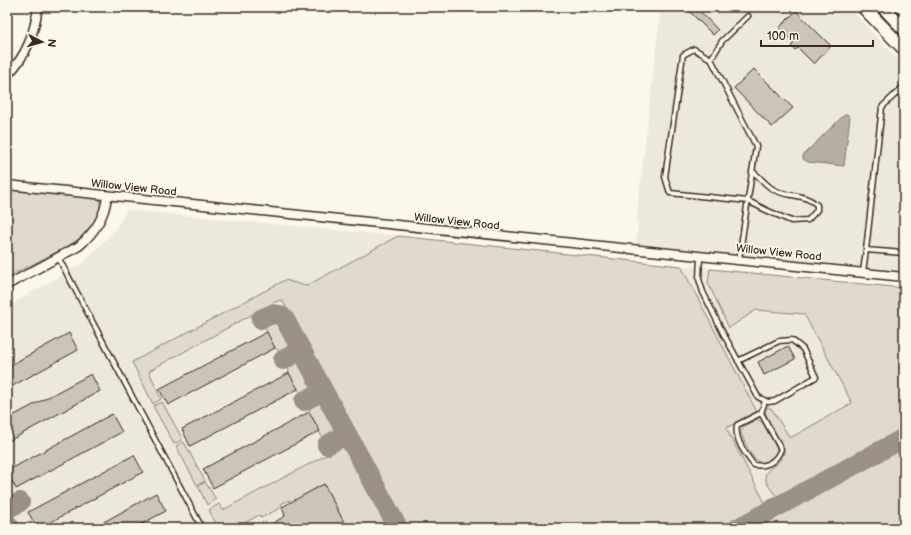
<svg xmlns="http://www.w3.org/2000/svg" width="911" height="535" font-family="'Balsamiq Sans',sans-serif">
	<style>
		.built { fill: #ede8dd }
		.green { fill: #dfd9ce; stroke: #8d8276 }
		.water { fill: #b6aea2; stroke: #85796d }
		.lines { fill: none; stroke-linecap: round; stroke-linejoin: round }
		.taxiway { stroke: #9b9085; stroke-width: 20 }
		.building { fill: #ccc4b9; stroke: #3b2a1e }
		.service-casing { stroke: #3b2a1e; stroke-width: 7 }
		.minor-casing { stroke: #3b2a1e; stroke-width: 11 }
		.primary-casing { stroke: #3b2a1e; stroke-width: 15 }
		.service { stroke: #fbf7ec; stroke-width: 4 }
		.minor { stroke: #fbf7ec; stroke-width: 8 }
		.primary { stroke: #fbf7ec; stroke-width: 12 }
		.labels { text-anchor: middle; stroke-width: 3.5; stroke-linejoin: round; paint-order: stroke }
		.street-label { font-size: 11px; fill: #3b2a1e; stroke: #fbf7ec }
	</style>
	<rect width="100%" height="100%" fill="#fbf7ec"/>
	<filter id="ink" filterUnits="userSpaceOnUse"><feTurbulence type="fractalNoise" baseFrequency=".025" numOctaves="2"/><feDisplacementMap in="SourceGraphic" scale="8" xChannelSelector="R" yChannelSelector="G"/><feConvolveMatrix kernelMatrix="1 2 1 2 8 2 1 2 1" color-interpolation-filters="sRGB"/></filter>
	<g filter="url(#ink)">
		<!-- built -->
		<path class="built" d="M661,7H848L904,65V271L636,244L638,223H636Z
			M127,210L398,236L904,288V528H7V307L83,263L114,231Z"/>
		<!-- green -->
		<path class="green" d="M7,189L100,199C101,210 99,219 92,228C80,243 26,267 7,277Z
			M398,236L681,266L757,412L726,428L764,501L762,506L724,528H406L282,300L275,302L149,371L161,399L153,404L132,362L285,280L306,286Z
			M710,269L904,288V431L784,496C779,497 776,496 773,492C752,465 780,472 784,452L766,415L765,408H771L790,438L852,403L804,314L756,310L729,328L708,283Z
			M272,322L279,324L289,343V349L281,353C274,349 264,333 266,325Z
			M295,362L300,363L312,384L310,390L304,394C296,392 288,374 288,366Z
			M162,402L182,438V440L174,444L153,406Z
			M320,402L336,429C334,435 328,438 322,437L309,411L311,406Z
			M757,419L763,423L777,449L775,458C771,460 767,463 763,463C754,464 743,440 741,432L743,427Z
			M184,442L205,481L197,485L176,446Z
			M904,446V528H753Z
			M341,447L347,449L388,528H347L324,484L291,503L289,500L281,504L282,507L261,518L259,515L236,528H218L209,510L219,504L223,510Z
			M205,482L216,499L207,505L198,486Z"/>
		<!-- water -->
		<path class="water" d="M847,114L850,117L844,166L808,162L803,159V155L843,116Z"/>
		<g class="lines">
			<!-- taxiway -->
			<path class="taxiway" d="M261,319C269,315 276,311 284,318L398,528
				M283,360L301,350
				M304,401L323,391
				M327,445L347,434
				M7,509L20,502
				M7,523L10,528
				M738,528L904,438"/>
		</g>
		<!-- building -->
		<path class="building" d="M685,7H696L718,30L713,35Z
			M796,11L831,46L814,64L798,48L795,50L791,46L794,43L779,28Z
			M754,69L793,108L772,127L734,88Z
			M267,332L275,348L168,405L159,389Z
			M69,333L78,350L7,389V367Z
			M788,346L795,359L764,375L758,362Z
			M289,373L298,389L190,446L182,429Z
			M91,374L100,391L7,442V419Z
			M309,412L320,431L213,488L203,469Z
			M112,414L122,432L16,489L7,471Z
			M134,455L143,472L40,528H37L28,512Z
			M324,484L347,528H265L285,516L282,507Z
			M156,493L166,511L134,528H93Z"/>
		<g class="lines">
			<!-- service casing -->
			<g class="service-casing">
				<path id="service" d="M711,59L722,41L748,16
					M866,250L882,107L904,86
					M700,256L699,279L703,292L723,333L758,397L768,402L775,401L816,377L803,349L792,340L779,341L738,361
					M58,257L202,528
					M739,259L756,146L711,59L694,49L683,55L665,177L670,193L748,201L766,210L791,221L808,220L817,210V205C803,192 785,198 771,188C764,183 759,176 752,171
					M863,272L866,250L904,253
					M761,413L737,425C734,439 745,454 754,465C767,467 776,462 781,449L761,413L765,401"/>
			</g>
			<!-- minor casing -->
			<g class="minor-casing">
				<path id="minor" d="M7,75C27,56 34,34 38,7
					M7,185L904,277
					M7,285L79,246C95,232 105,217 107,196"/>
			</g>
			<!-- primary casing -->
			<g class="primary-casing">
				<path id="primary" d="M863,7L904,49
					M883,7L904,29"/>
			</g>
			<!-- service -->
			<use href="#service" class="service"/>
			<!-- minor -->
			<use href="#minor" class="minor"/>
			<!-- primary -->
			<use href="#primary" class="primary"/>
		</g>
	</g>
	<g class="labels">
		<!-- street labels -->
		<g class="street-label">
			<text transform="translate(134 187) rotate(6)" y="4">Willow View Road</text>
			<text transform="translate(457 221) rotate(6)" y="4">Willow View Road</text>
			<text transform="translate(779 252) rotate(6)" y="4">Willow View Road</text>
		</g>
	</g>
	<!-- margin -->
	<rect width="911" height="535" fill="none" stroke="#fbf7ec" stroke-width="24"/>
	<rect x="12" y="12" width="887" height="511" fill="none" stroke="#3b2a1e" stroke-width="1.5" filter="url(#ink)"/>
	<!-- north arrow -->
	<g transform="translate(42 42) rotate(96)" stroke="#fbf7ec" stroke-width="3" paint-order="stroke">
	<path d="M0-3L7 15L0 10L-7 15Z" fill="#3b2a1e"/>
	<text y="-6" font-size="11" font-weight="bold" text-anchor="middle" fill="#3b2a1e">N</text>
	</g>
	<!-- scale -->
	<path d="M761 40v6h112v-6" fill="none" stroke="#3b2a1e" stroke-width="2"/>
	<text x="767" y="40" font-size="12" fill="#3b2a1e" stroke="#fbf7ec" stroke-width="3" paint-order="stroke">100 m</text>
</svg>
